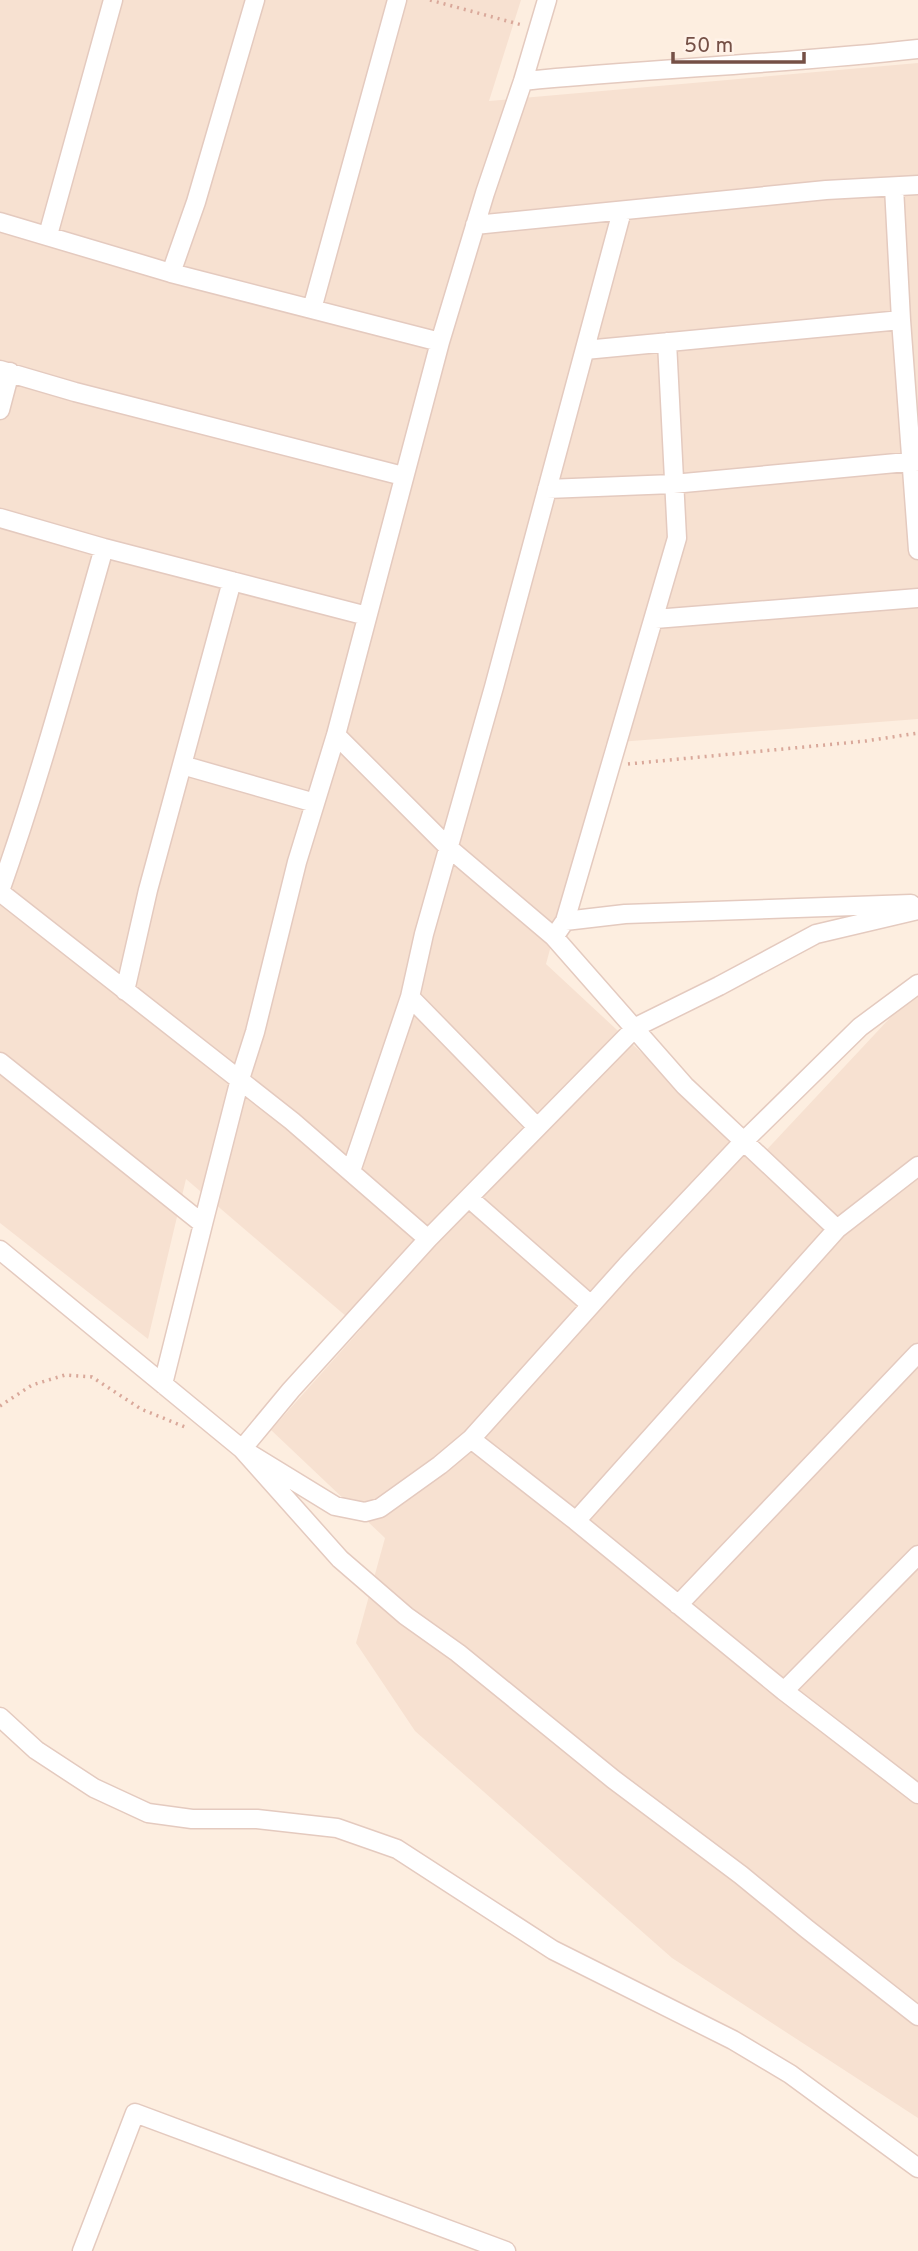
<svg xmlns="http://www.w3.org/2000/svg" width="918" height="2251" font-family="Overpass,sans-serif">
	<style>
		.residential { fill: #f7e1d1 }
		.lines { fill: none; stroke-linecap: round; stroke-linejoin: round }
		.minor-casing { stroke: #e4cabf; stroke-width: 21 }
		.path { stroke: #d9a89a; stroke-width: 3.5; stroke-dasharray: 2 5; stroke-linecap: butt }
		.minor { stroke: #fff; stroke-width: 18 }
	</style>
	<rect width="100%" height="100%" fill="#fdeee0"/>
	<!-- residential -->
	<path class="residential" d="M0,0H521L489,101L918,63V719L606,743L546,964L757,1160L918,988V2118L672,1958L415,1731L356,1643L385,1538L271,1430L361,1329L186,1179L148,1339L0,1223Z"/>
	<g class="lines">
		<!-- minor casing -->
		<g class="minor-casing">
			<path id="minor" d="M523,81C655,68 787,64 918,49
				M894,187L901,320L918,550
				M0,222L171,273L440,342
				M475,225L826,190L918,185
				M48,235L113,0
				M171,273L196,202L255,0
				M312,309L397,0
				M585,350L901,320
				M0,370L75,392L403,476
				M0,410L10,372
				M547,489L673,484L918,461
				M0,518L104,548L367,616
				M655,619L918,598
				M336,735L449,848L554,937L685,1086L837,1229
				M182,765L315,803
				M0,891C40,778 71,663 104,548
				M0,892L292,1121L428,1239
				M918,910L816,934L719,986L636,1027L428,1239L291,1390L242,1449L340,1559L406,1616L458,1653L613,1779L741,1875L807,1929L918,2016
				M565,921L625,914L911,904
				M554,937L565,921L677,538L667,342
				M125,991L148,890L232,581
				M410,997L537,1127
				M0,1062L203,1224
				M351,1171L410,997L424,934L494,687L622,211
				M469,1198L591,1305
				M0,1250L242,1449L335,1506L365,1512L380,1508L440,1465L471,1439L627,1265L744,1141L860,1027L918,984
				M163,1384L203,1224L240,1079L255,1032L297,862L336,735L440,342L485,193L523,81L547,0
				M471,1439L576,1521L784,1691L918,1794
				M576,1521L837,1229L918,1166
				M678,1605L918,1353
				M784,1691L918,1555
				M0,1717L36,1750L94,1788L148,1813L192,1819H257L337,1828L397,1849L553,1950L733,2040L790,2074L918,2168
				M82,2251L135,2113L506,2251"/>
		</g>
		<!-- path -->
		<path class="path" d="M430,0L522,25
			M628,764L866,741L918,733
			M0,1406L32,1385L65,1375L92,1377L141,1409L185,1427"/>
		<!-- minor -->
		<use href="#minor" class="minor"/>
	</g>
	<!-- scale -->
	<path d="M673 52v10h131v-10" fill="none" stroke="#755046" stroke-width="3.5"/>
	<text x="684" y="52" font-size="21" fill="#755046" stroke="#fff2e8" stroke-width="5" paint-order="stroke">50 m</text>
</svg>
